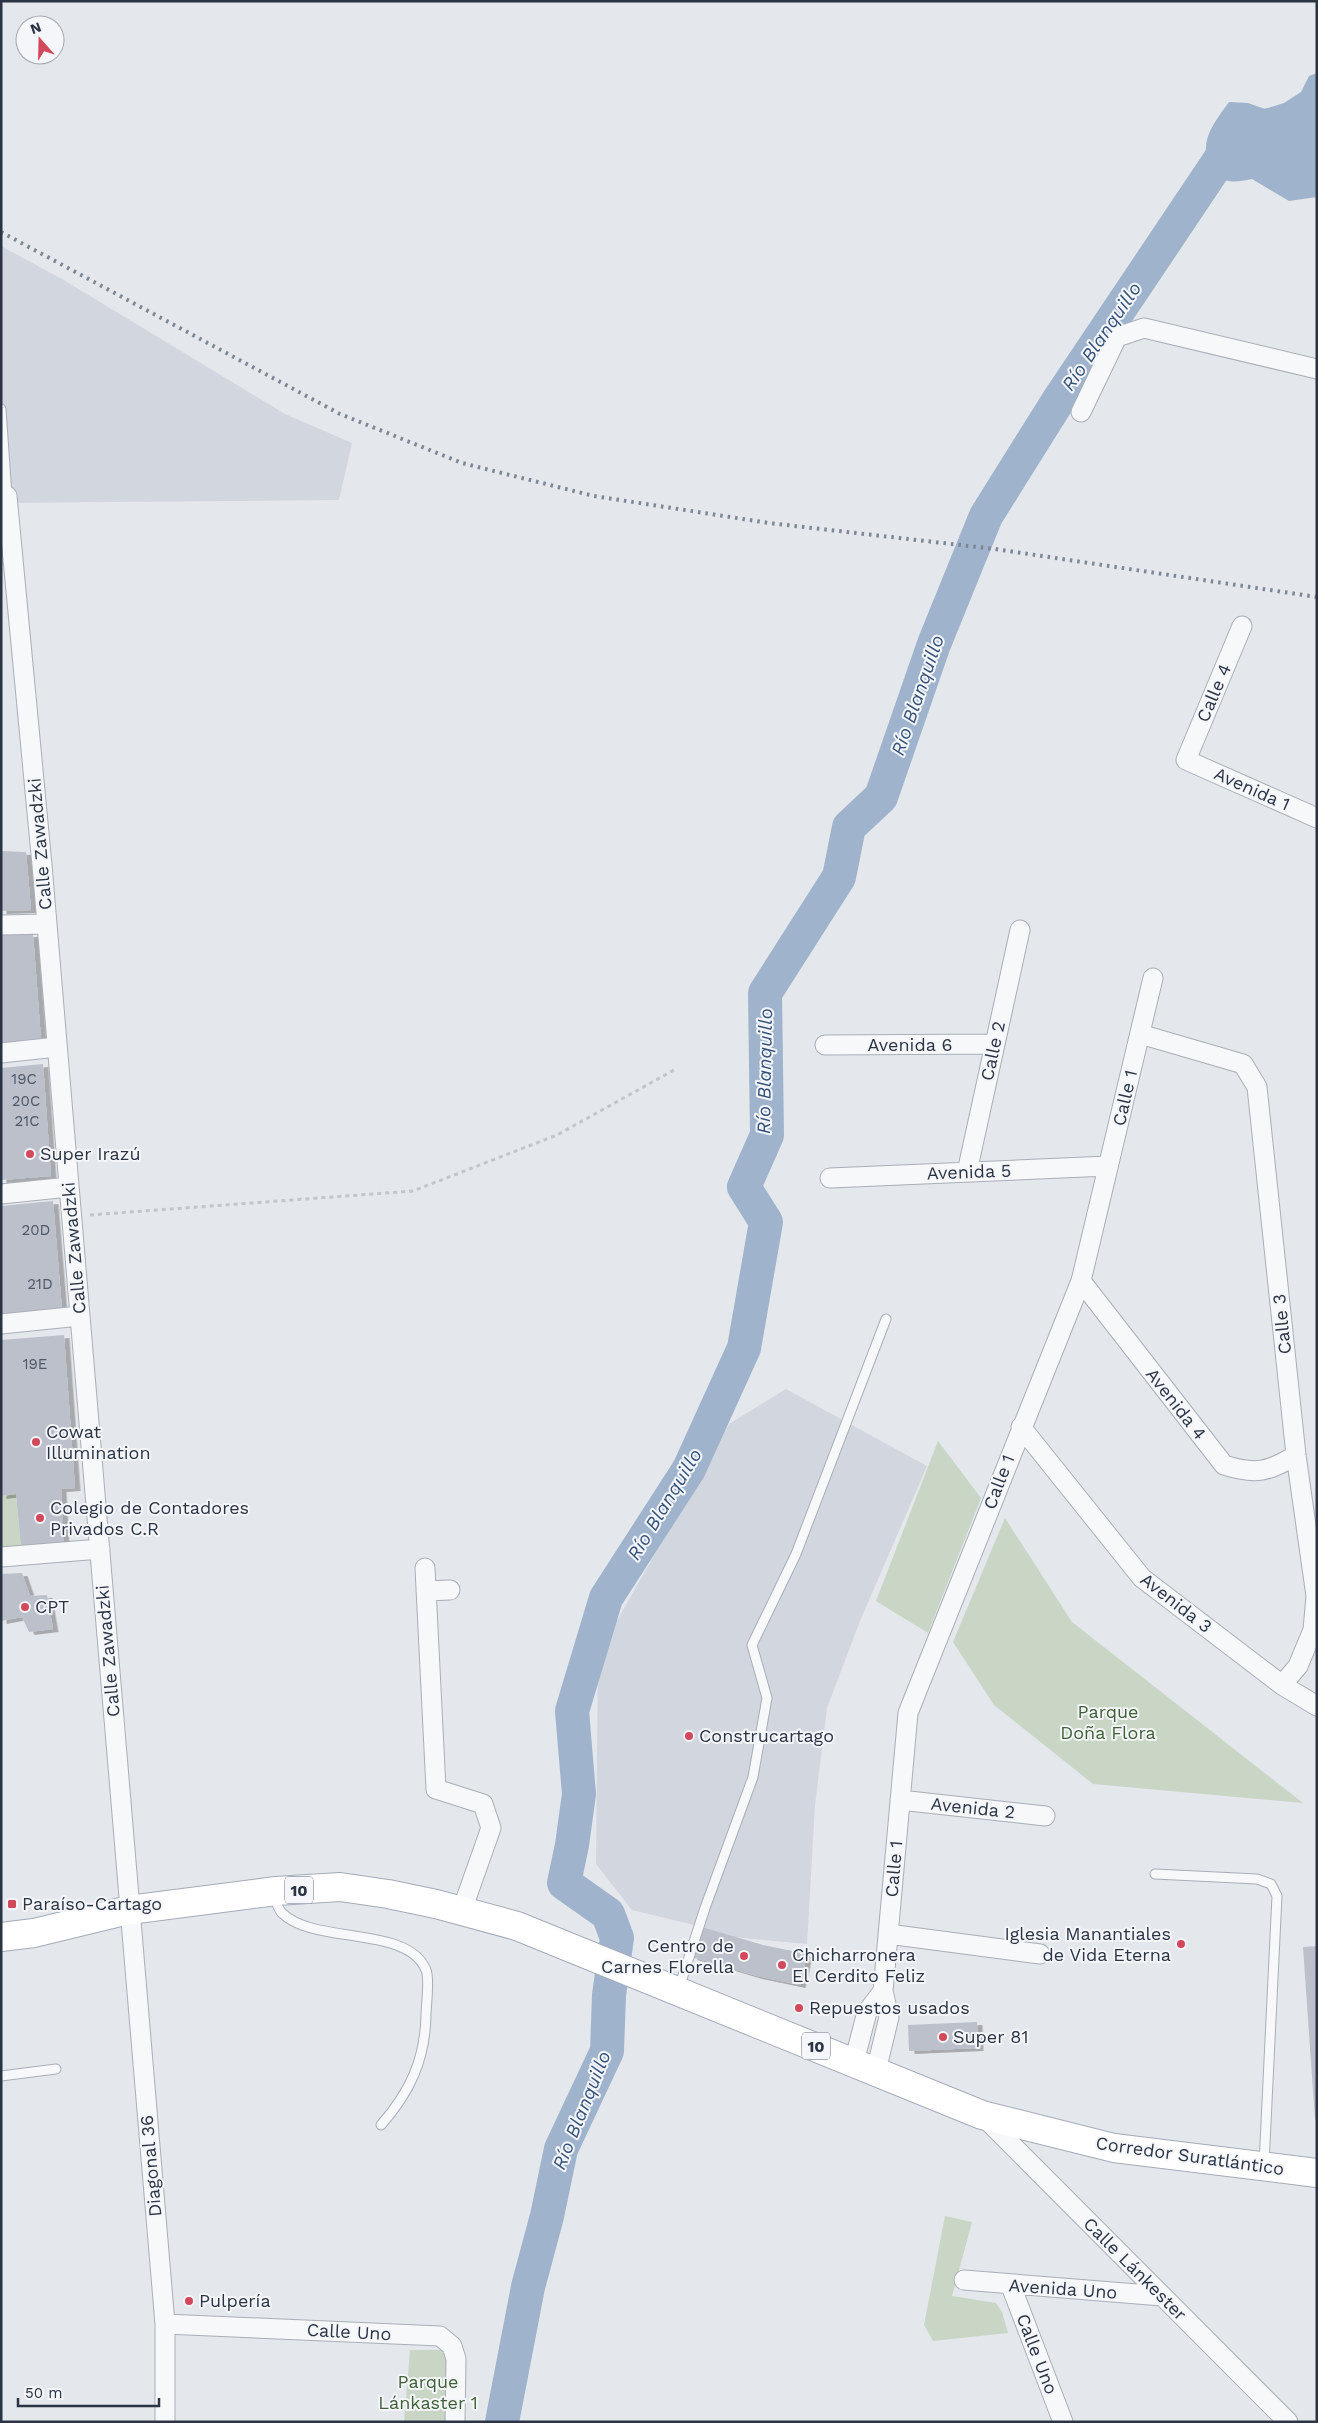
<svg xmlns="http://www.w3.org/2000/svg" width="1318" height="2423" font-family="'Work Sans',sans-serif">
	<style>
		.built { fill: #d2d6de }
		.green { fill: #c9d6c5 }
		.water { fill: #9fb4cc }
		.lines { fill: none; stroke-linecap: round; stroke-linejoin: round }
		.river { stroke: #9fb4cc; stroke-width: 34 }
		.building { fill: #bbc0ca; filter: url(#shadow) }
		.lane-casing { stroke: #a9aeb7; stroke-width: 11 }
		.street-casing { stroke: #a9aeb7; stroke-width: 21 }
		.primary-casing { stroke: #a3abb8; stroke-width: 30 }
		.path { stroke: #c2c5cb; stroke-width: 3; stroke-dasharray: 4 4; stroke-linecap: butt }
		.lane { stroke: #f7f8fa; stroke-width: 9 }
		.street { stroke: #f7f8fa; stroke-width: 19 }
		.primary { stroke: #fff; stroke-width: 28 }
		.rail { stroke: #7d8696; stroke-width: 4; stroke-dasharray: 2.5 5; stroke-linecap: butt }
		.poi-dot { fill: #d1495b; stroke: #f4f6f9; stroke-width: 2 }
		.labels { text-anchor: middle; stroke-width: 4; stroke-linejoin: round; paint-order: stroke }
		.number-label { font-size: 15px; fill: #4f5766 }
		.shield { fill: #f4f6f9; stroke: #676e7b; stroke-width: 1 }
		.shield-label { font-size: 16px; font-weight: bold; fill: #2b3445 }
		.street-label { font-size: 18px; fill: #2b3445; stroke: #f4f6f9 }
		.poi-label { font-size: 18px; fill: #2b3445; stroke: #f4f6f9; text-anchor: start }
		.park-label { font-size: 18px; fill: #3f6138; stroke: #f4f6f9 }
		.water-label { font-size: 19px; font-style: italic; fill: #34527a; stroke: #f4f6f9 }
	</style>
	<defs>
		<filter id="shadow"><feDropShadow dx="5.5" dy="3" stdDeviation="0" flood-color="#0004"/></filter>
	</defs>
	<rect width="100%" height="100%" fill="#e4e7ec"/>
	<!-- built -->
	<path class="built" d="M1,246L62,279L285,414L352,443L339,500L1,503Z
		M786,1389L927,1466L860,1621L827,1708L815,1805L807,1944L733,1937L702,1927L632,1910L596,1864L598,1654L729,1424Z"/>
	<!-- green -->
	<path class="green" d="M938,1441L981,1498L928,1633L876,1601Z
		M16,1494L21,1546L1,1549V1496Z
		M1005,1518L1072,1622L1303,1803L1093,1784L994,1705L953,1642Z
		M945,2216L972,2222L952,2296L996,2303L1002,2312L1008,2333L933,2341L924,2325Z
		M410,2350H441L447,2356L448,2422H404Z"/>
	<!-- water -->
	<path class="water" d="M1317,73V197L1289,201L1252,179C1236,182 1225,185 1214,171C1195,146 1213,124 1229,102L1248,103L1265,109L1284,103L1301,92L1309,76Z"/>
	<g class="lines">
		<!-- river -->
		<path class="river" d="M502,2422L528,2287L547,2216L561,2149L607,2051L609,1995L617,1938L608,1914L564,1883L572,1845L579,1794L572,1711L606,1598L689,1469L744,1348L766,1222L744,1187L767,1135L765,993L839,877L849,827L881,797L934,644L986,516L1058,401L1229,146L1262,126L1317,121"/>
	</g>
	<!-- building -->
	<path class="building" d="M1,851L26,852L31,910L1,911Z
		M33,934L41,1040L1,1042V935Z
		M43,1064L51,1176L1,1180V1068Z
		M53,1201L62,1310L1,1315V1206Z
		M64,1335L75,1488L61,1489L64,1542L21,1546L16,1494L1,1496V1340Z
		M22,1573L30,1596L47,1595L53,1629L29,1632L22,1617L1,1621V1574Z
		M702,1927L763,1945L807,1954L800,1985L757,1976L692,1957Z
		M1317,1946V2120L1315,2119L1303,1947Z
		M977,2022L978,2048L909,2051L908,2025Z"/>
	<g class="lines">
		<!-- lane casing -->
		<g class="lane-casing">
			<path id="lane" d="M1,409L7,496
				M1155,1874L1257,1879L1271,1884L1277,1896L1264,2164
				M274,1896C276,1901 278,1909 282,1913C314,1945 408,1925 426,1970C430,1979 426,2005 426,2015C425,2060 410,2092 381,2125
				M679,1988L705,1908L753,1777L767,1698L752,1645L796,1554L886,1319
				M1,2076L56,2069"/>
		</g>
		<!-- street casing -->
		<g class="street-casing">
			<path id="street" d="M1081,412L1117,337L1144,328L1317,369
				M7,496L42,865L165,2324V2422
				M1242,626L1186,760L1317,818
				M1,925L47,924
				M1140,1034L1243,1064L1257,1087L1296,1455L1316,1596L1313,1630L1298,1666L1282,1685
				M825,1045L995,1044
				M1,1053L57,1047
				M967,1172L1020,930
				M830,1178L1108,1166
				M1,1194L69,1187
				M1081,1281L1224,1465C1255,1475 1269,1472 1296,1455
				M1,1324L80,1316
				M1021,1427L1142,1578L1282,1685L1317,1706
				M1,1557L100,1549
				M425,1568L436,1789L483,1804L491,1828L462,1910
				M426,1591L450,1590
				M900,1800L1045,1816
				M888,1934L1040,1954
				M854,2062L867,2012L883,1991
				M876,2071L889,2017L883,1991L908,1713L1081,1281L1153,978
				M983,2116L1288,2422
				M964,2280L1162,2296
				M1011,2286L1063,2422
				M165,2324L440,2336L452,2346L456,2359L455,2422"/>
		</g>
		<!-- primary casing -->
		<g class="primary-casing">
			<path id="primary" d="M1,1937L34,1933L129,1910L276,1891L340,1887L388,1894L436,1904L517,1926L982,2115L1114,2148L1317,2173"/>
		</g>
		<!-- path -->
		<path class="path" d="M90,1215L413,1191L557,1135L674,1070"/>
		<!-- lane -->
		<use href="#lane" class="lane"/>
		<!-- street -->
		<use href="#street" class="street"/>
		<!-- primary -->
		<use href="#primary" class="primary"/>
		<!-- rail -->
		<path class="rail" d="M1,232L340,414L462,463L594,496L769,523L995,549L1317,597"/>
	</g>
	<!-- markers -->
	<g class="poi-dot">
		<circle cx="30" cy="1154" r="5"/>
		<circle cx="36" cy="1442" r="5"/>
		<circle cx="40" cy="1518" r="5"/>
		<circle cx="25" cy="1607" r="5"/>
		<circle cx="689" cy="1736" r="5"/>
		<rect x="7" y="1899" width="10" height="10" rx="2.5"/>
		<circle cx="1181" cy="1944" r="5"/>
		<circle cx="744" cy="1956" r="5"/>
		<circle cx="782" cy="1965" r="5"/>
		<circle cx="799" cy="2008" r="5"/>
		<circle cx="943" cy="2037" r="5"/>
		<circle cx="189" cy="2301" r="5"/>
	</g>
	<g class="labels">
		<!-- number labels -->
		<g class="number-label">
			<text x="24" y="1084">19C</text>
			<text x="26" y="1106">20C</text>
			<text x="27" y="1126">21C</text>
			<text x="36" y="1235">20D</text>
			<text x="40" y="1289">21D</text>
			<text x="35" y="1369">19E</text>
		</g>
		<!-- shield labels -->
		<g class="shield">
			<rect x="285" y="1876.5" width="28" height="27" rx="4"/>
			<rect x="802" y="2032.5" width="28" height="27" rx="4"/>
		</g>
		<g class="shield-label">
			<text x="299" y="1896">10</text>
			<text x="816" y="2052">10</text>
		</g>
		<!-- street labels -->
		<g class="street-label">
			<text transform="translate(1214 693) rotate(-67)" y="6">Calle 4</text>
			<text transform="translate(1252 789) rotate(24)" y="6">Avenida 1</text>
			<text transform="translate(40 844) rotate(-95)" y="6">Calle Zawadzki</text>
			<text x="910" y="1051">Avenida 6</text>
			<text transform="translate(993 1051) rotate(-78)" y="6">Calle 2</text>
			<text transform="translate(1125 1098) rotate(-77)" y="6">Calle 1</text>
			<text transform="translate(969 1172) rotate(-2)" y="6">Avenida 5</text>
			<text transform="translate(74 1248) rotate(-95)" y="6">Calle Zawadzki</text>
			<text transform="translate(1282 1324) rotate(-96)" y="6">Calle 3</text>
			<text transform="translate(1176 1404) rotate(52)" y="6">Avenida 4</text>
			<text transform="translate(999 1482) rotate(-69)" y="6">Calle 1</text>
			<text transform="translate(1176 1603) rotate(38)" y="6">Avenida 3</text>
			<text transform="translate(108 1651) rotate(-95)" y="6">Calle Zawadzki</text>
			<text transform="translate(973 1808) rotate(6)" y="6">Avenida 2</text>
			<text transform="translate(894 1869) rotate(-85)" y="6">Calle 1</text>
			<text transform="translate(1190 2156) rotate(8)" y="6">Corredor Suratlántico</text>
			<text transform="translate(151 2166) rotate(-95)" y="6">Diagonal 36</text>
			<text transform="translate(1135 2269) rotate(45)" y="6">Calle Lánkester</text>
			<text transform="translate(1063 2289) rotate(4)" y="6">Avenida Uno</text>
			<text transform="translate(349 2332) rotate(3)" y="6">Calle Uno</text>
			<text transform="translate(1037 2354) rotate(69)" y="6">Calle Uno</text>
		</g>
		<!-- poi labels -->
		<g class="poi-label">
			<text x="40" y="1160">Super Irazú</text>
			<text x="46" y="1438">Cowat<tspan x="46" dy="21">Illumination</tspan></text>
			<text x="50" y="1514">Colegio de Contadores<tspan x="50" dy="21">Privados C.R</tspan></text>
			<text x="35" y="1613">CPT</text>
			<text x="699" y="1742">Construcartago</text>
			<text x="22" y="1910">Paraíso-Cartago</text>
			<text x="1171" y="1940" text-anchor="end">Iglesia Manantiales<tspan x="1171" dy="21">de Vida Eterna</tspan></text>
			<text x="734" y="1952" text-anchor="end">Centro de<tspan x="734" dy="21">Carnes Florella</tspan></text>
			<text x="792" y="1961">Chicharronera<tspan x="792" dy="21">El Cerdito Feliz</tspan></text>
			<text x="809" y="2014">Repuestos usados</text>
			<text x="953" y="2043">Super 81</text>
			<text x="199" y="2307">Pulpería</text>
		</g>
		<!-- park labels -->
		<g class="park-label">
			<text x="1108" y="1718">Parque<tspan x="1108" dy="21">Doña Flora</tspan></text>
			<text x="428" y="2388">Parque<tspan x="428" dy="21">Lánkaster 1</tspan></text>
		</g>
		<!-- water labels -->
		<g class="water-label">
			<text transform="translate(1101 336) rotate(-56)" y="7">Río Blanquillo</text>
			<text transform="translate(917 695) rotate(-71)" y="7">Río Blanquillo</text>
			<text transform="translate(764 1071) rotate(-89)" y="7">Río Blanquillo</text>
			<text transform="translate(664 1504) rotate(-59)" y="7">Río Blanquillo</text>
			<text transform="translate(581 2110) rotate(-68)" y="7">Río Blanquillo</text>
		</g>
	</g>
	<!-- border -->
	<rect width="1318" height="2423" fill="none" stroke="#2b3445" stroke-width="5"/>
	<!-- north arrow -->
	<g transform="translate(40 40) rotate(340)"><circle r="24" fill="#f4f6f9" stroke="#a4a8b1"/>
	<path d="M0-4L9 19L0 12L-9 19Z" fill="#d1495b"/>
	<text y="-8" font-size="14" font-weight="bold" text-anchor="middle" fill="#2b3445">N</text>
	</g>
	<!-- scale -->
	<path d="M18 2398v8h141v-8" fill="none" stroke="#2b3445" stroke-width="2.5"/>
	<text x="25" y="2398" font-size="15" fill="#2b3445" stroke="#f4f6f9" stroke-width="4" paint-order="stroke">50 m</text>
</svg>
